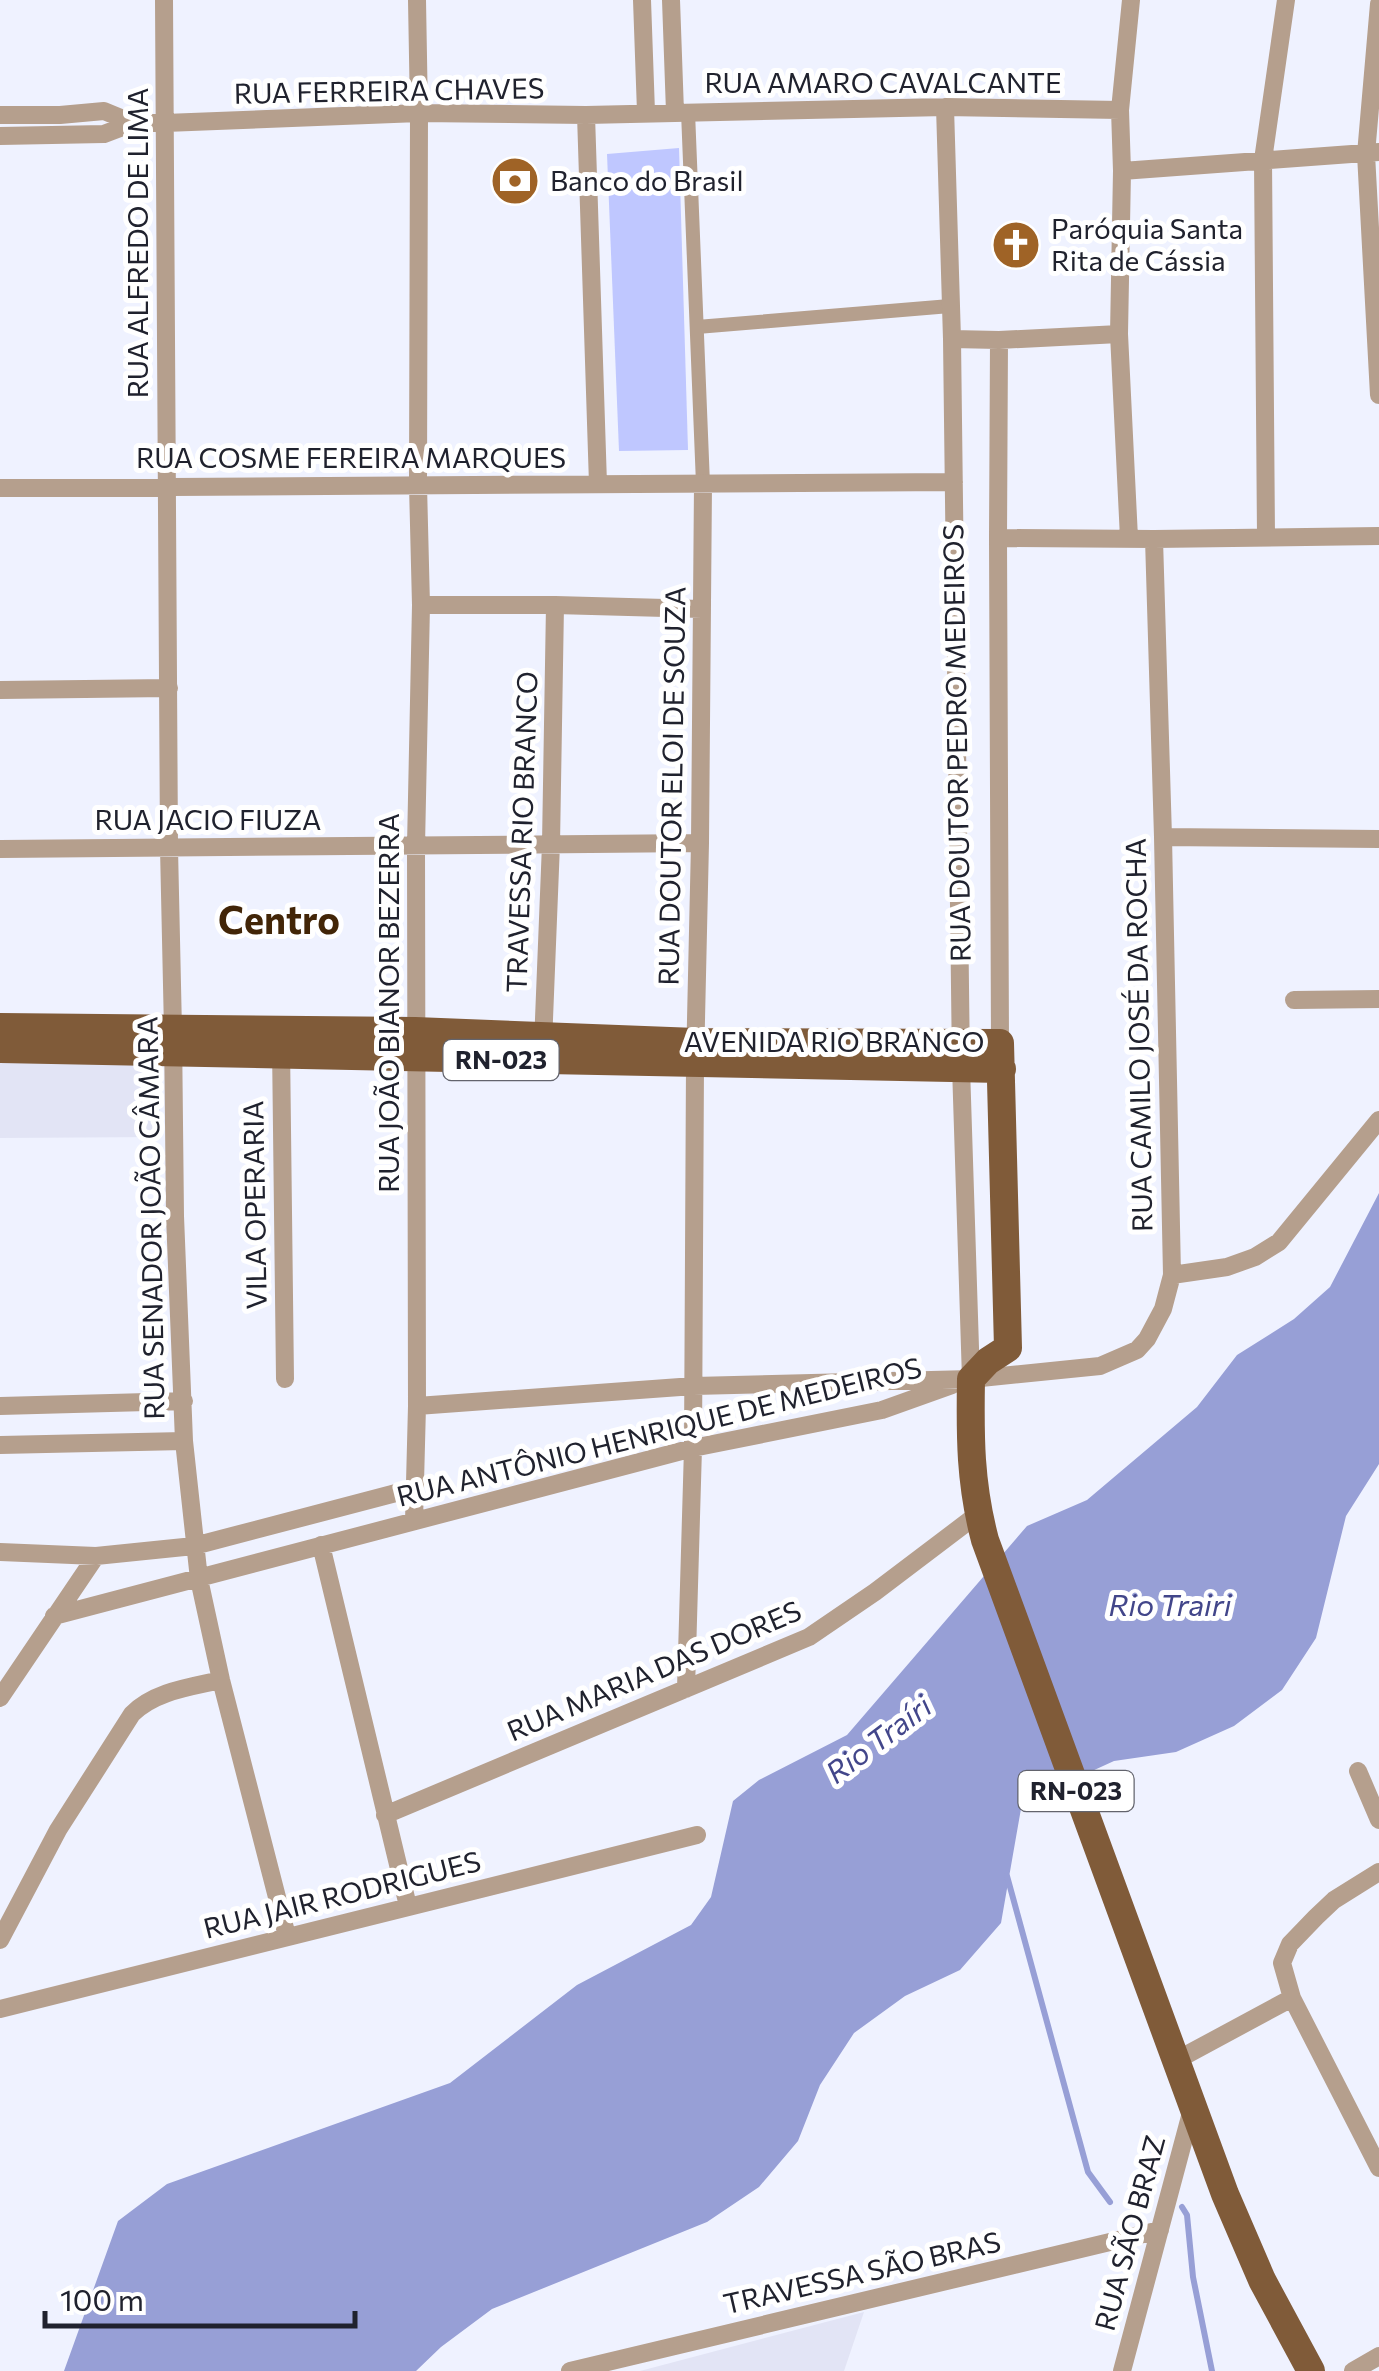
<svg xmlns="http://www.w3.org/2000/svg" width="1379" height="2371" font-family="Commissioner,sans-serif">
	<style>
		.built { fill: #e2e4f5 }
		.green { fill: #bfc7ff }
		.water { fill: #979fd6 }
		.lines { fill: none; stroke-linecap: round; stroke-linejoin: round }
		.stream { stroke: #979fd6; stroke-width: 6 }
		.pedestrian { stroke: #b59f8d; stroke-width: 14 }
		.minor { stroke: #b59f8d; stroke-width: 18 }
		.primary { stroke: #805b39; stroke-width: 28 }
		.labels { text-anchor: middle; stroke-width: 10; stroke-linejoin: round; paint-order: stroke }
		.shield { fill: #fff; stroke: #63646d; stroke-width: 2.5 }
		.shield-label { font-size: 25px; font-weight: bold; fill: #20222e }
		.street-label { font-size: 28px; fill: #20222e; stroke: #fff }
		.poi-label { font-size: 28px; fill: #20222e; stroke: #fff; text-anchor: start }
		.water-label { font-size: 30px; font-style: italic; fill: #42468a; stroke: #fff }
		.district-label { font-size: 38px; font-weight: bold; fill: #422507; stroke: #fff }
	</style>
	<rect width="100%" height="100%" fill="#eff2ff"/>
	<!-- built -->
	<path class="built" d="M159,1055L160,1137L0,1138V1057Z
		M864,2312L844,2371H640Z"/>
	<!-- green -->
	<path class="green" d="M679,148L688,450L619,451L607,154Z"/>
	<!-- water -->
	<path class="water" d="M1379,1193V1464L1346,1516L1316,1638L1282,1690L1234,1726L1176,1752L1114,1761L1022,1803L1001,1923L960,1970L905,1996L854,2033L820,2085L798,2141L759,2187L707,2222L492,2309L441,2347L416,2371H64L118,2221L167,2184L450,2083L577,1985L691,1925L711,1897L733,1801L759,1780L847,1735L1027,1526L1087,1500L1197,1407L1237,1355L1294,1319L1330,1287Z"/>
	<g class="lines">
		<!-- stream -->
		<path class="stream" d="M1007,1876L1088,2172L1110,2202
			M1182,2207L1187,2215L1193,2277L1212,2371"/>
		<!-- pedestrian -->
		<path class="pedestrian" d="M688,112L703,484
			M697,327L950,306"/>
		<!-- minor -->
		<path class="minor" d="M164,0L169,848L173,1030L175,1216L184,1441L199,1579L221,1680L287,1936
			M642,0L646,112
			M671,0L675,112
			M1379,4L1366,154L1379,395
			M945,107L952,339L961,1067L971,1379
			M0,115H60L104,111L133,123H165L419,113L586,115L945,107L1120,110
			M586,115L598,484
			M0,136L104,134L133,123
			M1122,171L1379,152
			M952,339L999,340L1119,334
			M999,340L998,538L1000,1043
			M0,488L954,482
			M1266,537L1263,160L1286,0
			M998,538L1154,539L1379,536
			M1129,538L1119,334L1122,171L1120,110L1131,0
			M421,605H555L702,609
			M0,690L169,688
			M1163,837L1379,839
			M0,849L700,843
			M1294,1000L1379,999
			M543,1044L551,844L555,605
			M281,1046L285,1379
			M1172,1275L1227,1267L1255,1257L1279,1242L1379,1120
			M0,1406L184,1401
			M417,1406L694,1386L971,1379L1100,1366L1137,1350L1147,1339L1163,1309L1172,1275L1163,837L1154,539
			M0,1445L184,1441
			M414,1521L417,1406L416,846L421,605L418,485L419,113L417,0
			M321,1545L408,1906
			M0,1552L96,1556L194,1546L415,1488
			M54,1616L693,1448L882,1410L952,1385
			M686,1689L693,1448L695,1064L700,843L703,484
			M0,1698L96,1556
			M1358,1771L1379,1820
			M385,1815L809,1637L875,1592L978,1514
			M1379,1872L1334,1900L1316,1917L1290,1944L1282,1963L1292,1998L1379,2168
			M0,1940L58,1830L132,1714C155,1691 191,1687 221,1680
			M0,2009L697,1835
			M1175,2061L1292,1998
			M570,2371L1160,2230
			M1122,2371L1192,2109
			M1353,2371L1379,2356"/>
		<!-- primary -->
		<path class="primary" d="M0,1027L415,1031L696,1042L1000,1043L1008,1348L988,1361L971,1379C970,1437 970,1483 985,1540L1225,2194L1262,2280L1311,2371
			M0,1049L1002,1069"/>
	</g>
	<!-- icons -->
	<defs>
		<g id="bank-disc" transform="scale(2.5)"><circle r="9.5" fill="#9f6326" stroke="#fff"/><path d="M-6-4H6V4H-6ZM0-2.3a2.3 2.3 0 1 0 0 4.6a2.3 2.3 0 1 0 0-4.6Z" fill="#fff"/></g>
		<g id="church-disc" transform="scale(2.5)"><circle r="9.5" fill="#9f6326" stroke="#fff"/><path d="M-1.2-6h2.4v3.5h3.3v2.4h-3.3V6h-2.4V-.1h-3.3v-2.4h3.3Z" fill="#fff"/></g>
	</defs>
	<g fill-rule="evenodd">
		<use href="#bank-disc" x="515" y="181"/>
		<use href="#church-disc" x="1016" y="245"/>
	</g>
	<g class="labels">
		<!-- shield labels -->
		<g class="shield">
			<rect x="443.5" y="1040" width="115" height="40" rx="8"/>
			<rect x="1018.5" y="1771" width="115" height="40" rx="8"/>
		</g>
		<g class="shield-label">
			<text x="501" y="1069">RN-023</text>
			<text x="1076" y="1800">RN-023</text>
		</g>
		<!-- street labels -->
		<g class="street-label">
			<text x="883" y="93">RUA AMARO CAVALCANTE</text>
			<text transform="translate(389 91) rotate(-1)" y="10">RUA FERREIRA CHAVES</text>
			<text transform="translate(138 243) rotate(-90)" y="10">RUA ALFREDO DE LIMA</text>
			<text x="351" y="468">RUA COSME FEREIRA MARQUES</text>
			<text transform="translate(957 743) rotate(-91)" y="10">RUA DOUTOR PEDRO MEDEIROS</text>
			<text transform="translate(672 786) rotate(-89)" y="10">RUA DOUTOR ELOI DE SOUZA</text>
			<text x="208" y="830">RUA JACIO FIUZA</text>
			<text transform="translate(522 832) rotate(-88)" y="10">TRAVESSA RIO BRANCO</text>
			<text transform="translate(389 1003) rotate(-90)" y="10">RUA JOÃO BIANOR BEZERRA</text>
			<text transform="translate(1139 1035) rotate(-91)" y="10">RUA CAMILO JOSÉ DA ROCHA</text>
			<text x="834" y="1052">AVENIDA RIO BRANCO</text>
			<text transform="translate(255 1205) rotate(-91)" y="10">VILA OPERARIA</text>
			<text transform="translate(151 1218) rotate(-91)" y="10">RUA SENADOR JOÃO CÂMARA</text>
			<text transform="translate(659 1432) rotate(-14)" y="10">RUA ANTÔNIO HENRIQUE DE MEDEIROS</text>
			<text transform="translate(654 1671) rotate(-23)" y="10">RUA MARIA DAS DORES</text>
			<text transform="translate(342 1895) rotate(-14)" y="10">RUA JAIR RODRIGUES</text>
			<text transform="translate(1130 2233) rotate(-75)" y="10">RUA SÃO BRAZ</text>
			<text transform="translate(862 2273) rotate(-13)" y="10">TRAVESSA SÃO BRAS</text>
		</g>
		<!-- poi labels -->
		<g class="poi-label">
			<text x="550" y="191">Banco do Brasil</text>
			<text x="1051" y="239">Paróquia Santa<tspan x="1051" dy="32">Rita de Cássia</tspan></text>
		</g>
		<!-- water labels -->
		<g class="water-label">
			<text x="1170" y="1616">Rio Trairi</text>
			<text transform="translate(879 1740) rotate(-37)" y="10">Rio Traíri</text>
		</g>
		<!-- district labels -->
		<g class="district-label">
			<text x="279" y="934">Centro</text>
		</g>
	</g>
	<!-- scale -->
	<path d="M45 2311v15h310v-15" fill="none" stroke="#20222e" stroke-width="5"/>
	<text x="60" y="2311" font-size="30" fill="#20222e" stroke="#ffffff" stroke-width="8" paint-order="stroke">100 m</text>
</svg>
